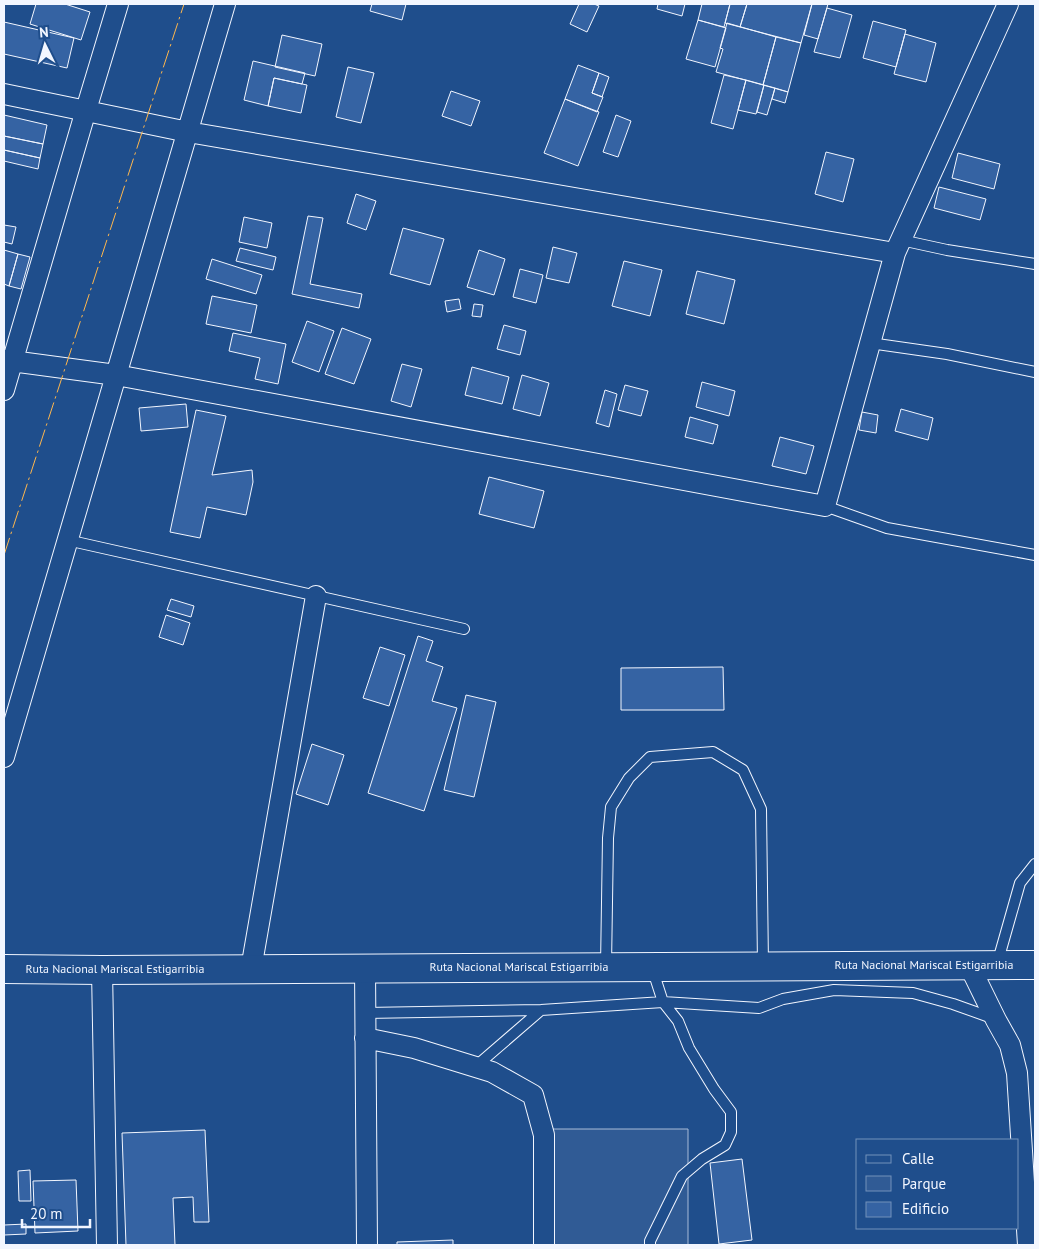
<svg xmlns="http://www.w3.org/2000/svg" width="1039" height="1249" font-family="'PT Sans',sans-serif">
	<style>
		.green { fill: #305b95; stroke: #a8bbd7 }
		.building { fill: #3563a3; stroke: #f2f6ff }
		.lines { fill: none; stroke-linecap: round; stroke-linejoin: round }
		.lane-casing { stroke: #f2f6ff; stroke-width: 12 }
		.street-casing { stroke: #f2f6ff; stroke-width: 22 }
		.primary-casing { stroke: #f2f6ff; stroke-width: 30 }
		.lane { stroke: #1f4e8c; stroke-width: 10 }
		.street { stroke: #1f4e8c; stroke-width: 20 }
		.primary { stroke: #1f4e8c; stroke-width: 28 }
		.power { stroke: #ffb74d; stroke-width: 1; stroke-dasharray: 18 4 2.5 4; stroke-linecap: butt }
		.labels { text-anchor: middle; stroke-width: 4; stroke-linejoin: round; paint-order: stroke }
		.street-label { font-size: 12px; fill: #f2f6ff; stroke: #1f4e8c }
	</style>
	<rect width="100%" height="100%" fill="#1f4e8c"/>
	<!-- green -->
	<path class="green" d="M547,1129H688V1245H547Z"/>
	<!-- building -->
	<path class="building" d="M36,4H65L90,12L81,40L30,24Z
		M372,4H406L402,20L370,11Z
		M579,4H594L599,6L587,32L570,24Z
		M658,4H685L682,16L657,9Z
		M702,4H730L724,27L698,20Z
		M730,4H747L740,27L725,23Z
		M747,4H812L801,43L740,27Z
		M812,4H828L818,39L804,35Z
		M827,8L852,15L840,58L814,52Z
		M698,20L726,28L715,67L686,59Z
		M873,21L906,30L896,67L863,58Z
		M4,22L74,38L67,68L4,54Z
		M727,23L776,37L763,85L716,72L723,49L720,48Z
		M905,34L936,43L926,82L894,74Z
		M282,35L322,44L315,76L275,67Z
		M776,37L801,43L788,92L763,85Z
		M253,61L305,73L302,84L274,78L268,106L244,100Z
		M578,65L599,73L592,93L603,97L597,112L565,99Z
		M348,67L374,73L361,123L336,117Z
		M599,73L609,77L602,97L592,93Z
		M724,75L746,80L733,129L711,123Z
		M274,78L307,85L301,113L268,106Z
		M746,80L764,85L756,114L738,110Z
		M764,85L775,88L767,115L757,112Z
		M775,88L788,92L785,103L772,99Z
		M451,91L480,101L471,126L442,116Z
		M565,99L599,112L578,166L544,153Z
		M4,115L47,125L43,144L4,136Z
		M616,115L631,121L618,157L603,152Z
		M4,136L43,144L40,158L4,150Z
		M4,150L40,158L38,169L4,161Z
		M826,152L854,159L843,202L815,194Z
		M958,153L1000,164L994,189L952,178Z
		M939,187L986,199L980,220L934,208Z
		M356,194L376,201L366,230L347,223Z
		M308,216L323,218L310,284L362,294L359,308L292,294Z
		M244,217L272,223L267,248L239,242Z
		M4,225L16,227L12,244L4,242Z
		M403,228L444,239L430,285L390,274Z
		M553,247L577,253L569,283L546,278Z
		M240,248L276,257L273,270L236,261Z
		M4,250L18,254L9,286L4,284Z
		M479,250L505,259L494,295L467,287Z
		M18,254L30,257L21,289L9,286Z
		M212,259L262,275L256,294L206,279Z
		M624,261L662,270L650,316L612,306Z
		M520,269L543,275L536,303L513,297Z
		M697,271L735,280L724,324L686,314Z
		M212,296L257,305L251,333L206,324Z
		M459,299L461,309L447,312L445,301Z
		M474,304L483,305L481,317L472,316Z
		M307,321L334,331L319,372L292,362Z
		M504,325L526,331L520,355L497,349Z
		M342,328L371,339L354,384L325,374Z
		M233,333L286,344L278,384L255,379L260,358L229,351Z
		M402,364L422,369L411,407L391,401Z
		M472,367L509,377L502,404L465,395Z
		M522,375L549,383L540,416L513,409Z
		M702,382L735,391L729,416L696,407Z
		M625,385L648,391L641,416L618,410Z
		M605,390L617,394L609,427L596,423Z
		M186,404L188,427L141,431L139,408Z
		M901,409L933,418L928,440L895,431Z
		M196,410L226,416L212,475L252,470L253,482L246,515L207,507L200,538L170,532Z
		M862,412L878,415L876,433L859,430Z
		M690,417L718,425L713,444L685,437Z
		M780,437L814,446L806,474L772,466Z
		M489,477L544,491L534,528L479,514Z
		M171,599L194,606L191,617L167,610Z
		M166,615L190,623L183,645L159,637Z
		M418,636L433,641L426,661L443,667L432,701L457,708L424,811L368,793Z
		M380,647L405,655L389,706L363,698Z
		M723,667L724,710H621V668Z
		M466,695L496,702L474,797L444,790Z
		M312,744L344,755L328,805L296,794Z
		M205,1130L209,1222H194L193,1197L173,1198L175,1245H126L122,1133Z
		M742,1159L752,1240L719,1244L710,1163Z
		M30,1170L31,1201H19L18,1171Z
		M76,1180L78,1231L35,1233L33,1181Z
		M26,1224V1234L4,1235V1225Z
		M453,1240V1245H397V1242Z"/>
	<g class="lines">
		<!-- lane casing -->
		<g class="lane-casing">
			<path id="lane" d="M901,240L947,250L1035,264
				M870,343L947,354L1035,372
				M825,506L887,528L1035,555
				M67,540L464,629
				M997,964L1020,883L1035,864
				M606,966L608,838L611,807L629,778L650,757L713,752L743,770L761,809L763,965
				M365,1013L541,1010L663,1002L759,1008L783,999L834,990L913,993L953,1004L995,1019
				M475,1067L541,1010
				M650,1245V1241L682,1176L702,1159L725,1145L731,1132V1112L714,1089L689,1048L678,1021L663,1002L652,968"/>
		</g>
		<!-- street casing -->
		<g class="street-casing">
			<path id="street" d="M4,94L188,132L895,253
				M4,360L116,375L825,506L895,253L1008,4
				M4,390L86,110L118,4
				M4,757L225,4
				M969,965L996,1020L1010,1045L1017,1073L1028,1245
				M365,968L367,1245
				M251,969L316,596
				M102,970L107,1245
				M365,1038L414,1048L492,1072L533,1095L544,1135V1245"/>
		</g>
		<!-- primary casing -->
		<g class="primary-casing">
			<path id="primary" d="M4,969L102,970L1035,965"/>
		</g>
		<!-- lane -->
		<use href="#lane" class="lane"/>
		<!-- street -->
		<use href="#street" class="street"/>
		<!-- primary -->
		<use href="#primary" class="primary"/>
		<!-- power -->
		<path class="power" d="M4,555L184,4"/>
	</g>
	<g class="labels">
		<!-- street labels -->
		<g class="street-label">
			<text x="924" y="969">Ruta Nacional Mariscal Estigarribia</text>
			<text x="519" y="971">Ruta Nacional Mariscal Estigarribia</text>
			<text x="115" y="973">Ruta Nacional Mariscal Estigarribia</text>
		</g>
	</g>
	<!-- border -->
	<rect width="1039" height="1249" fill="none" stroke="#f2f6ff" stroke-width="10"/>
	<!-- legend -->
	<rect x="856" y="1139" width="162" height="90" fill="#1f4e8c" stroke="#7391ba"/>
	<rect x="866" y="1155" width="25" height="8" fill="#1f4e8c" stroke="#7391ba"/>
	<text x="902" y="1164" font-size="15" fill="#f2f6ff">Calle</text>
	<rect x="866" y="1176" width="25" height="15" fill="#305b95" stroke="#7391ba"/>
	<text x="902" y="1189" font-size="15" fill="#f2f6ff">Parque</text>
	<rect x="866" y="1202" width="25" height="15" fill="#3563a3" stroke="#7391ba"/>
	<text x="902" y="1214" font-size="15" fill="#f2f6ff">Edificio</text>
	<!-- north arrow -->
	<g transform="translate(45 45) rotate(355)" stroke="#1f4e8c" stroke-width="4" paint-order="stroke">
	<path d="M0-4L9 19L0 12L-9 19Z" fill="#f2f6ff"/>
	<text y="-8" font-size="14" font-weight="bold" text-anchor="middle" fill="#f2f6ff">N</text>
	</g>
	<!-- scale -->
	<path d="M22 1219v8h68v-8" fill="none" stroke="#f2f6ff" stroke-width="2.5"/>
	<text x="30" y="1219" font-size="15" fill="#f2f6ff" stroke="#1f4e8c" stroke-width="4" paint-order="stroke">20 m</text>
</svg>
